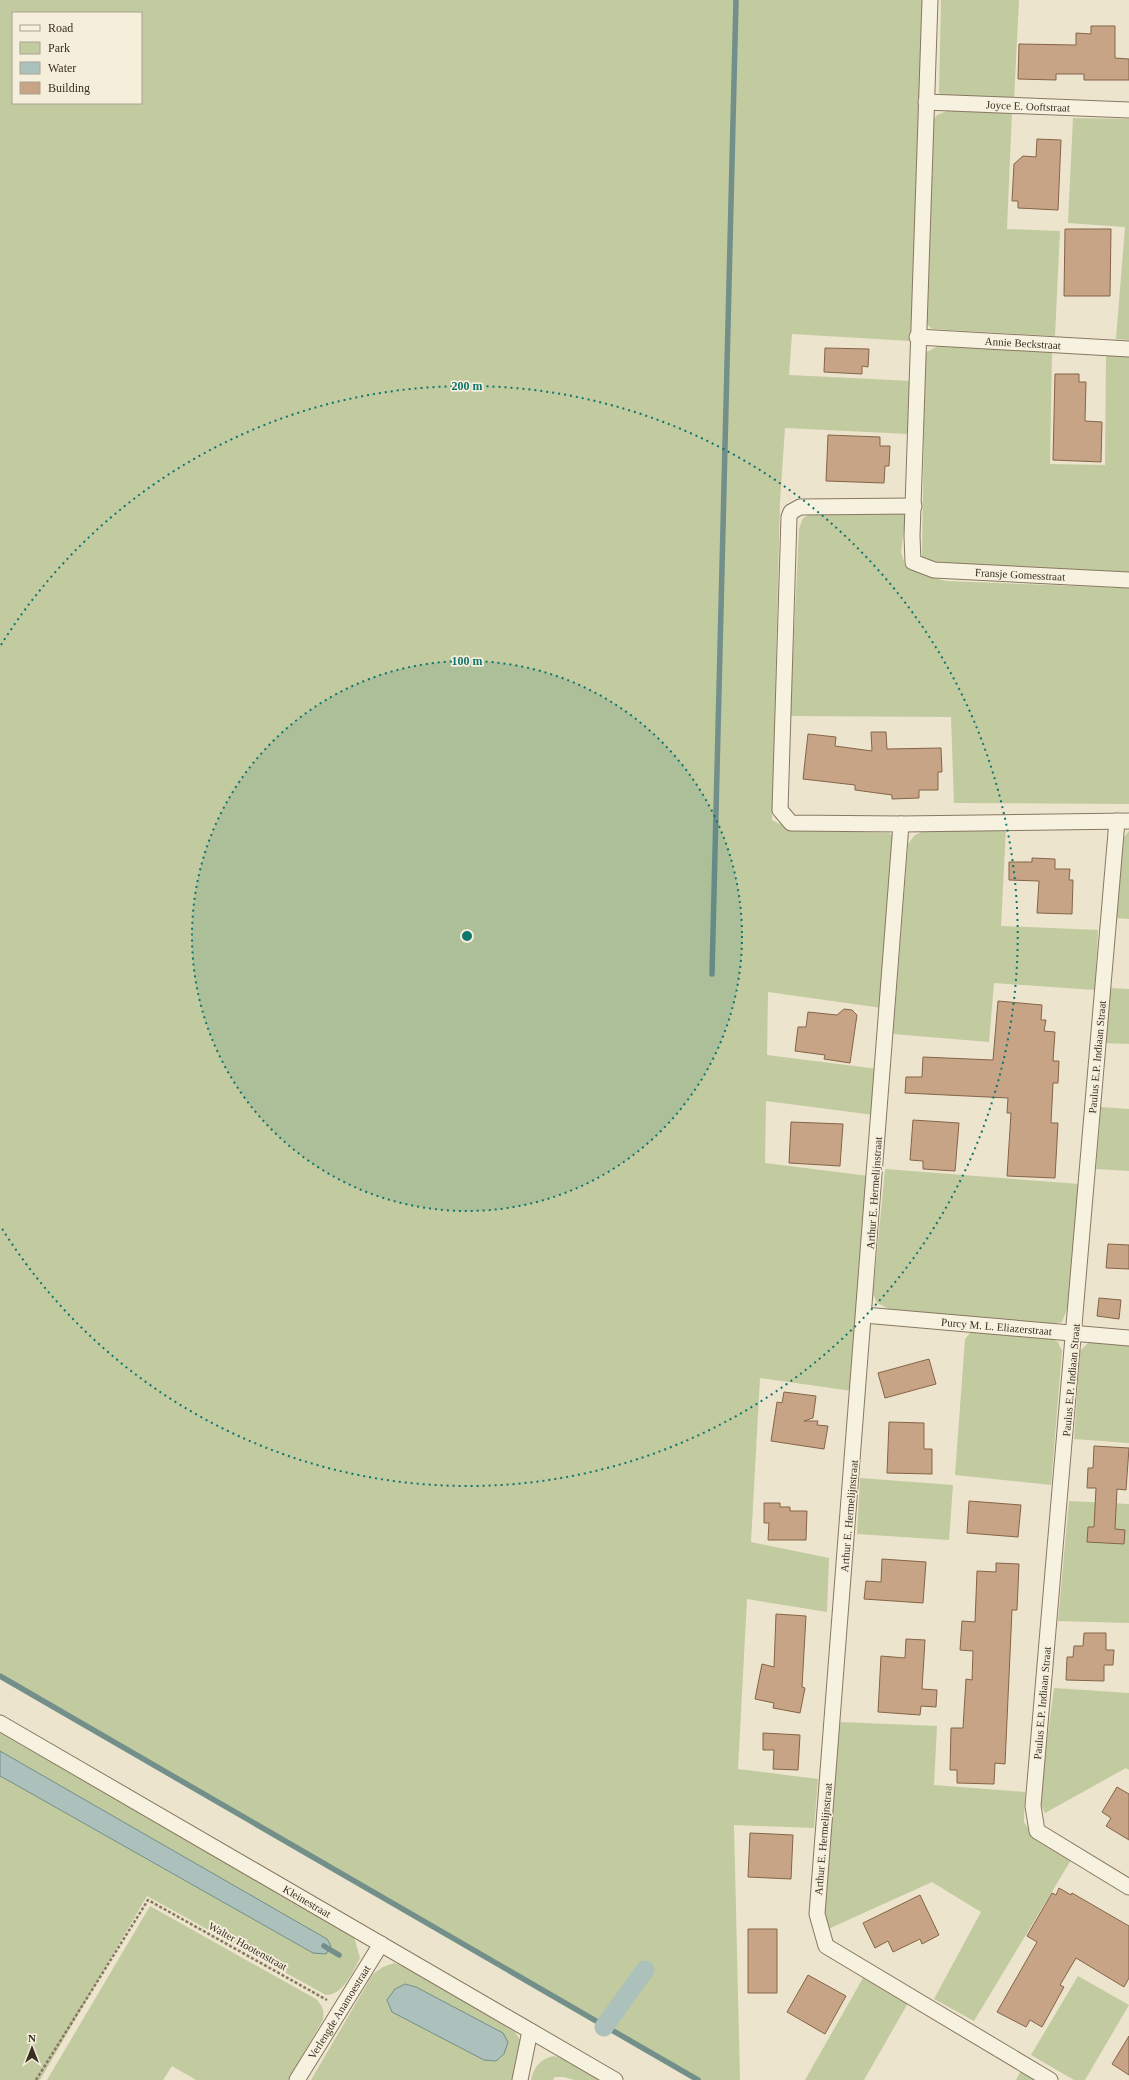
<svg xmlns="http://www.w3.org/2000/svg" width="1129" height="2080" font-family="Georgia,serif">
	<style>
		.green { fill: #c2caa0; fill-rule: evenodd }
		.water { fill: #acc1bc; stroke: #728f8a }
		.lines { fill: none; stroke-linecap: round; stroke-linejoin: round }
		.stream { stroke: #728f8a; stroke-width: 5.5 }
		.canal { stroke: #acc1bc; stroke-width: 19 }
		.building { fill: #c7a485; stroke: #856449 }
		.minor-casing { stroke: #887861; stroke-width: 17 }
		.path { stroke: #887861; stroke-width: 2.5; stroke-dasharray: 3 2; stroke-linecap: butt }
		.minor { stroke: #f7f1df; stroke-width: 15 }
		.ring { fill: none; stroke: #0f766e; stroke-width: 2; stroke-dasharray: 2 4 }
		.labels { text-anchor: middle; stroke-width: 3.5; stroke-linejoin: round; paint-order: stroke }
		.street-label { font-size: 11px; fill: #3a2f23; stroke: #f4eedb }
		.centre { fill: #0f766e; stroke: #f4eedb; stroke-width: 2 }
		.ring-label { font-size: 12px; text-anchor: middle; font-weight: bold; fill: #0f766e; stroke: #f4eedb; stroke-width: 3.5; stroke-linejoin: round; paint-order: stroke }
	</style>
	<rect width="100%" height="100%" fill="#ece4cc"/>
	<!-- green -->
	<path class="green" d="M0,0H924L911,341L792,334L789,375L912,381L909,434L785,428L780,501L772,820L792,830L889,833L895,837L882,1008L768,992L767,1055L878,1069L874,1115L766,1101L765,1163L869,1176L852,1391L760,1378L751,1542L829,1558L827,1612L747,1599L738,1769L818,1779L814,1828L734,1825L740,2080H698L0,1676ZM13,13H141V103H13Z
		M941,0H1019L1014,100L945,98L939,93Z
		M949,110L1012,111L1007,229L1060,231L1055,336L932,329L924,321L931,123L937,115Z
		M1073,118L1129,119V340L1116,339L1125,227L1068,223Z
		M938,346L1052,352L1050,464L1105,465L1106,355L1129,356V574L934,565L922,558L925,353Z
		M814,512L906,513L901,552L905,565C918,574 931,577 946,581L1129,588V804L954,803L951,717L790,716L799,529L803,518Z
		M1006,828L1001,926L1098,930L1095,990L994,983L989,1042L893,1034L908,844L915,835L928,829Z
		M1129,831V919L1116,918L1123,838Z
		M1110,988L1129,989V1044L1105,1043Z
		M1101,1107L1129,1109V1171L1096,1169Z
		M885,1169L1079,1184L1069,1304L1062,1322L1052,1324L889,1309L877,1303L873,1294Z
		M972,1331L1048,1337L1058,1342L1062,1351L1051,1485L955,1475L965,1339Z
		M1099,1339L1129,1342V1443L1074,1439L1080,1351L1088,1343Z
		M860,1478L953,1485L949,1540L857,1534Z
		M1069,1501L1129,1504V1623L1058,1621Z
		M1054,1688L1129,1693V1770L1126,1768L1045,1813L1039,1801Z
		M839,1722L937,1726L934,1785L1025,1792L1024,1822L1035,1838L1071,1860L974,2021L934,1999L981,1912L932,1882L826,1930L823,1912Z
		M0,1727L354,1937L360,1958C353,1972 343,1995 326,1995L147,1896L40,2080H0Z
		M150,1906L316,1999C323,2006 324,2010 323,2020L288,2080H196L172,2066L163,2080H47Z
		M394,1963L405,1967L515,2032L521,2041L515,2080H311L373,1974L383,1967ZM405,1984L416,1987L503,2033L395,1989Z
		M1078,1976L1129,2005L1085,2080H1074L1031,2055Z
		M863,1978L908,2003L864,2080H805Z
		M554,2056L564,2059L602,2080H574L564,2077H555L553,2080H531C534,2066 541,2059 554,2056Z
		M1021,2070L1038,2080H1016Z"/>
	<!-- water -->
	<path class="water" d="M0,1751L327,1939L331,1946L326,1954L313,1953L11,1782L0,1776Z
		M405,1984L416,1987L503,2033L508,2042L504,2054L496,2061L484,2060L392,2012L387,2000L395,1989Z"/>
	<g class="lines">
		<!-- stream -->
		<path class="stream" d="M712,974L736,0
			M0,1676L698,2080
			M324,1946L339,1955"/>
		<!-- canal -->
		<path class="canal" d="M604,2027L645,1970"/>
	</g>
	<!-- building -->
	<path class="building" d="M1091,26H1115V58L1129,59V80H1084V74H1056V80L1018,79L1019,44L1076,45V33L1091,34Z
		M1037,139L1061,140L1058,210L1018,208V201H1012L1014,164L1023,156L1036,157Z
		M1065,229H1111L1110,296H1064Z
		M825,348L869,349L868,367L862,366V374L824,372Z
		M1055,374H1079V382H1086L1085,421L1102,422L1101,462L1053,460Z
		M828,435L880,437V446H890L889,466H885L884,483L826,481Z
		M871,732H886L887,749L941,748L942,772H938V790H919V798L892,799V795L855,790V785L803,779L808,734L836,737L835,746L872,751Z
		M1032,858L1055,859V869H1070L1069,880H1073L1072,914L1037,913L1039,881L1009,880V862H1032Z
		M998,1001L1042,1005L1041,1020H1046L1044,1031L1055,1032L1053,1061H1059L1058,1083H1053L1051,1123H1058L1055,1178L1007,1176L1011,1113H1007L1008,1098L905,1093L906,1077H922L923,1057L993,1060Z
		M844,1009L852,1010L857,1015L850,1063L824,1059L825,1055L795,1051L798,1027H806L808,1012L837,1015Z
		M913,1120L959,1123L955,1171L923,1169V1161L910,1160Z
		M791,1122L843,1124L840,1166L789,1163Z
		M1108,1244L1129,1245V1269L1106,1268Z
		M1099,1298L1121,1300L1119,1319L1097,1316Z
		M929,1359L936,1384L885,1398L878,1373Z
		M784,1392L816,1396L813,1418L804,1421H818L817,1425L828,1426L824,1449L771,1441L777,1402L782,1403Z
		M889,1422L924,1423V1449H932V1474L887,1473Z
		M1094,1446L1129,1448L1126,1490L1117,1489L1115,1529L1125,1530L1124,1544L1087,1542L1088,1527H1094L1096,1488H1087L1088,1468H1093Z
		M969,1501L1021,1505L1018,1537L967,1533Z
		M764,1503H780V1507H790V1511H807L806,1540H768L769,1523H764Z
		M882,1559L926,1562L923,1603L864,1599L866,1581L881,1582Z
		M996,1563L1019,1564L1017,1610H1012L1005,1764L995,1763L994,1784L957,1783V1770H950L951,1728H963L966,1679L972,1680L973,1651L960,1650L962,1621L975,1622L977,1571L996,1572Z
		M776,1614L806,1616L802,1687L805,1688L800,1713L773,1708L774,1703L755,1699L762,1664L774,1667Z
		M1084,1633H1106V1650H1114L1113,1665H1104V1681L1066,1680L1067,1657H1073L1074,1646H1083Z
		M906,1639L925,1640L922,1689L937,1690L936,1707L921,1706L920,1715L878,1712L881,1656L905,1658Z
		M763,1733L800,1735L798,1770L773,1769L774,1750H763Z
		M1117,1787L1129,1794V1840L1106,1826L1111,1818L1102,1812Z
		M750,1833L793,1835L791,1879L748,1877Z
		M1059,1888L1071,1895L1072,1893L1129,1926V1978L1124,1987L1076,1958L1060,1985L1064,1987L1042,2027L1030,2020L1026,2027L997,2012L1037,1942L1027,1936L1052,1893L1056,1895Z
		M920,1895L939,1935L922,1944L920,1939L893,1952L888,1941L875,1948L863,1923Z
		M748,1929H777V1993H748Z
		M808,1975L846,1996L825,2034L787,2012Z
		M1129,2036V2075L1112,2064Z"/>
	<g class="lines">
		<!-- minor casing -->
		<g class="minor-casing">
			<g id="minor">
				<path id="s1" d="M930,0L912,536L913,562L934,570L1129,580"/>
				<path id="s2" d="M926,102L1129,110"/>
				<path id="s3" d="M917,337L1129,349"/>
				<path d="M914,506L800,507L791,512L789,517L780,810L791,823L901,824L1129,821"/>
				<path d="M1117,821L1033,1806L1037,1831L1129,1887"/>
				<path d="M901,824L817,1914L826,1946L1050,2080"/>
				<path id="s4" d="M864,1315L1129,1338"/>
				<path id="s5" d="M0,1723L615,2080"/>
				<path id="s6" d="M297,2080L381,1944"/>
				<path d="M520,2080L530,2031"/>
			</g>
		</g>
		<!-- path -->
		<path class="path" d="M36,2080L148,1900L327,2000"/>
		<!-- minor -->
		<use href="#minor" class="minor"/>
	</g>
	<!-- distance rings -->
	<circle cx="467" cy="936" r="275" fill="#0f766e" fill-opacity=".12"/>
	<g class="ring">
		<circle cx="467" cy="936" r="275"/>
		<path d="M1 645A550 550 0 1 1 1 1227"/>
	</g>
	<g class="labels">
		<!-- street labels -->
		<g class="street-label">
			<text dy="4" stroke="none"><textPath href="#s2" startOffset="102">Joyce E. Ooftstraat</textPath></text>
			<text dy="4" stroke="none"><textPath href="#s3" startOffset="106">Annie Beckstraat</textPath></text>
			<text dy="4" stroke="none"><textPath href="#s1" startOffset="671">Fransje Gomesstraat</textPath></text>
			<text transform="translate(1097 1057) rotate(-85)" y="4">Paulus E.P. Indiaan Straat</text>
			<text transform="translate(874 1193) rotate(-86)" y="4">Arthur E. Hermelijnstraat</text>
			<text dy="4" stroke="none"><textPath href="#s4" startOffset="133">Purcy M. L. Eliazerstraat</textPath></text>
			<text transform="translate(1071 1380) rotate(-85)" y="4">Paulus E.P. Indiaan Straat</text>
			<text transform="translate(849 1516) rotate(-85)" y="4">Arthur E. Hermelijnstraat</text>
			<text transform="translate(1042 1703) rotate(-85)" y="4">Paulus E.P. Indiaan Straat</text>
			<text transform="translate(823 1839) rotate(-85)" y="4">Arthur E. Hermelijnstraat</text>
			<text dy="4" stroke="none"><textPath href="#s5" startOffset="355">Kleinestraat</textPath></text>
			<text transform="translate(248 1946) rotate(29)" y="4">Walter Hootenstraat</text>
			<text dy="4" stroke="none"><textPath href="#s6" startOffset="80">Verlengde Anamoestraat</textPath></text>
		</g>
	</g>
	<circle cx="467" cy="936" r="6" class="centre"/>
	<g class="ring-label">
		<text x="467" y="390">200 m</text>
		<text x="467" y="665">100 m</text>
	</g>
	<!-- legend -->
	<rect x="12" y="12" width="130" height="92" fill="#f4eedb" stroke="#aaa291"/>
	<rect x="20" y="25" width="20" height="6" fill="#f7f1df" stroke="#aaa291"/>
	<text x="48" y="32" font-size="12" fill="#3a2f23">Road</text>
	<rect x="20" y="42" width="20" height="12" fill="#c2caa0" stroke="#aaa291"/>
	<text x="48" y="52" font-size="12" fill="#3a2f23">Park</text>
	<rect x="20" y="62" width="20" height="12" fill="#acc1bc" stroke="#aaa291"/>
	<text x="48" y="72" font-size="12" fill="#3a2f23">Water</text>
	<rect x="20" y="82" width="20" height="12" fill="#c7a485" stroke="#aaa291"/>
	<text x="48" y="92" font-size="12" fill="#3a2f23">Building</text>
	<!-- north arrow -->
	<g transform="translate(32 2048)" stroke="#f4eedb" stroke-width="3" paint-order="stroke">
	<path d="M0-3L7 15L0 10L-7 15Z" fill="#3a2f23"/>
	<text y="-6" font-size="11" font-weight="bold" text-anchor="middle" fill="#3a2f23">N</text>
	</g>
</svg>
